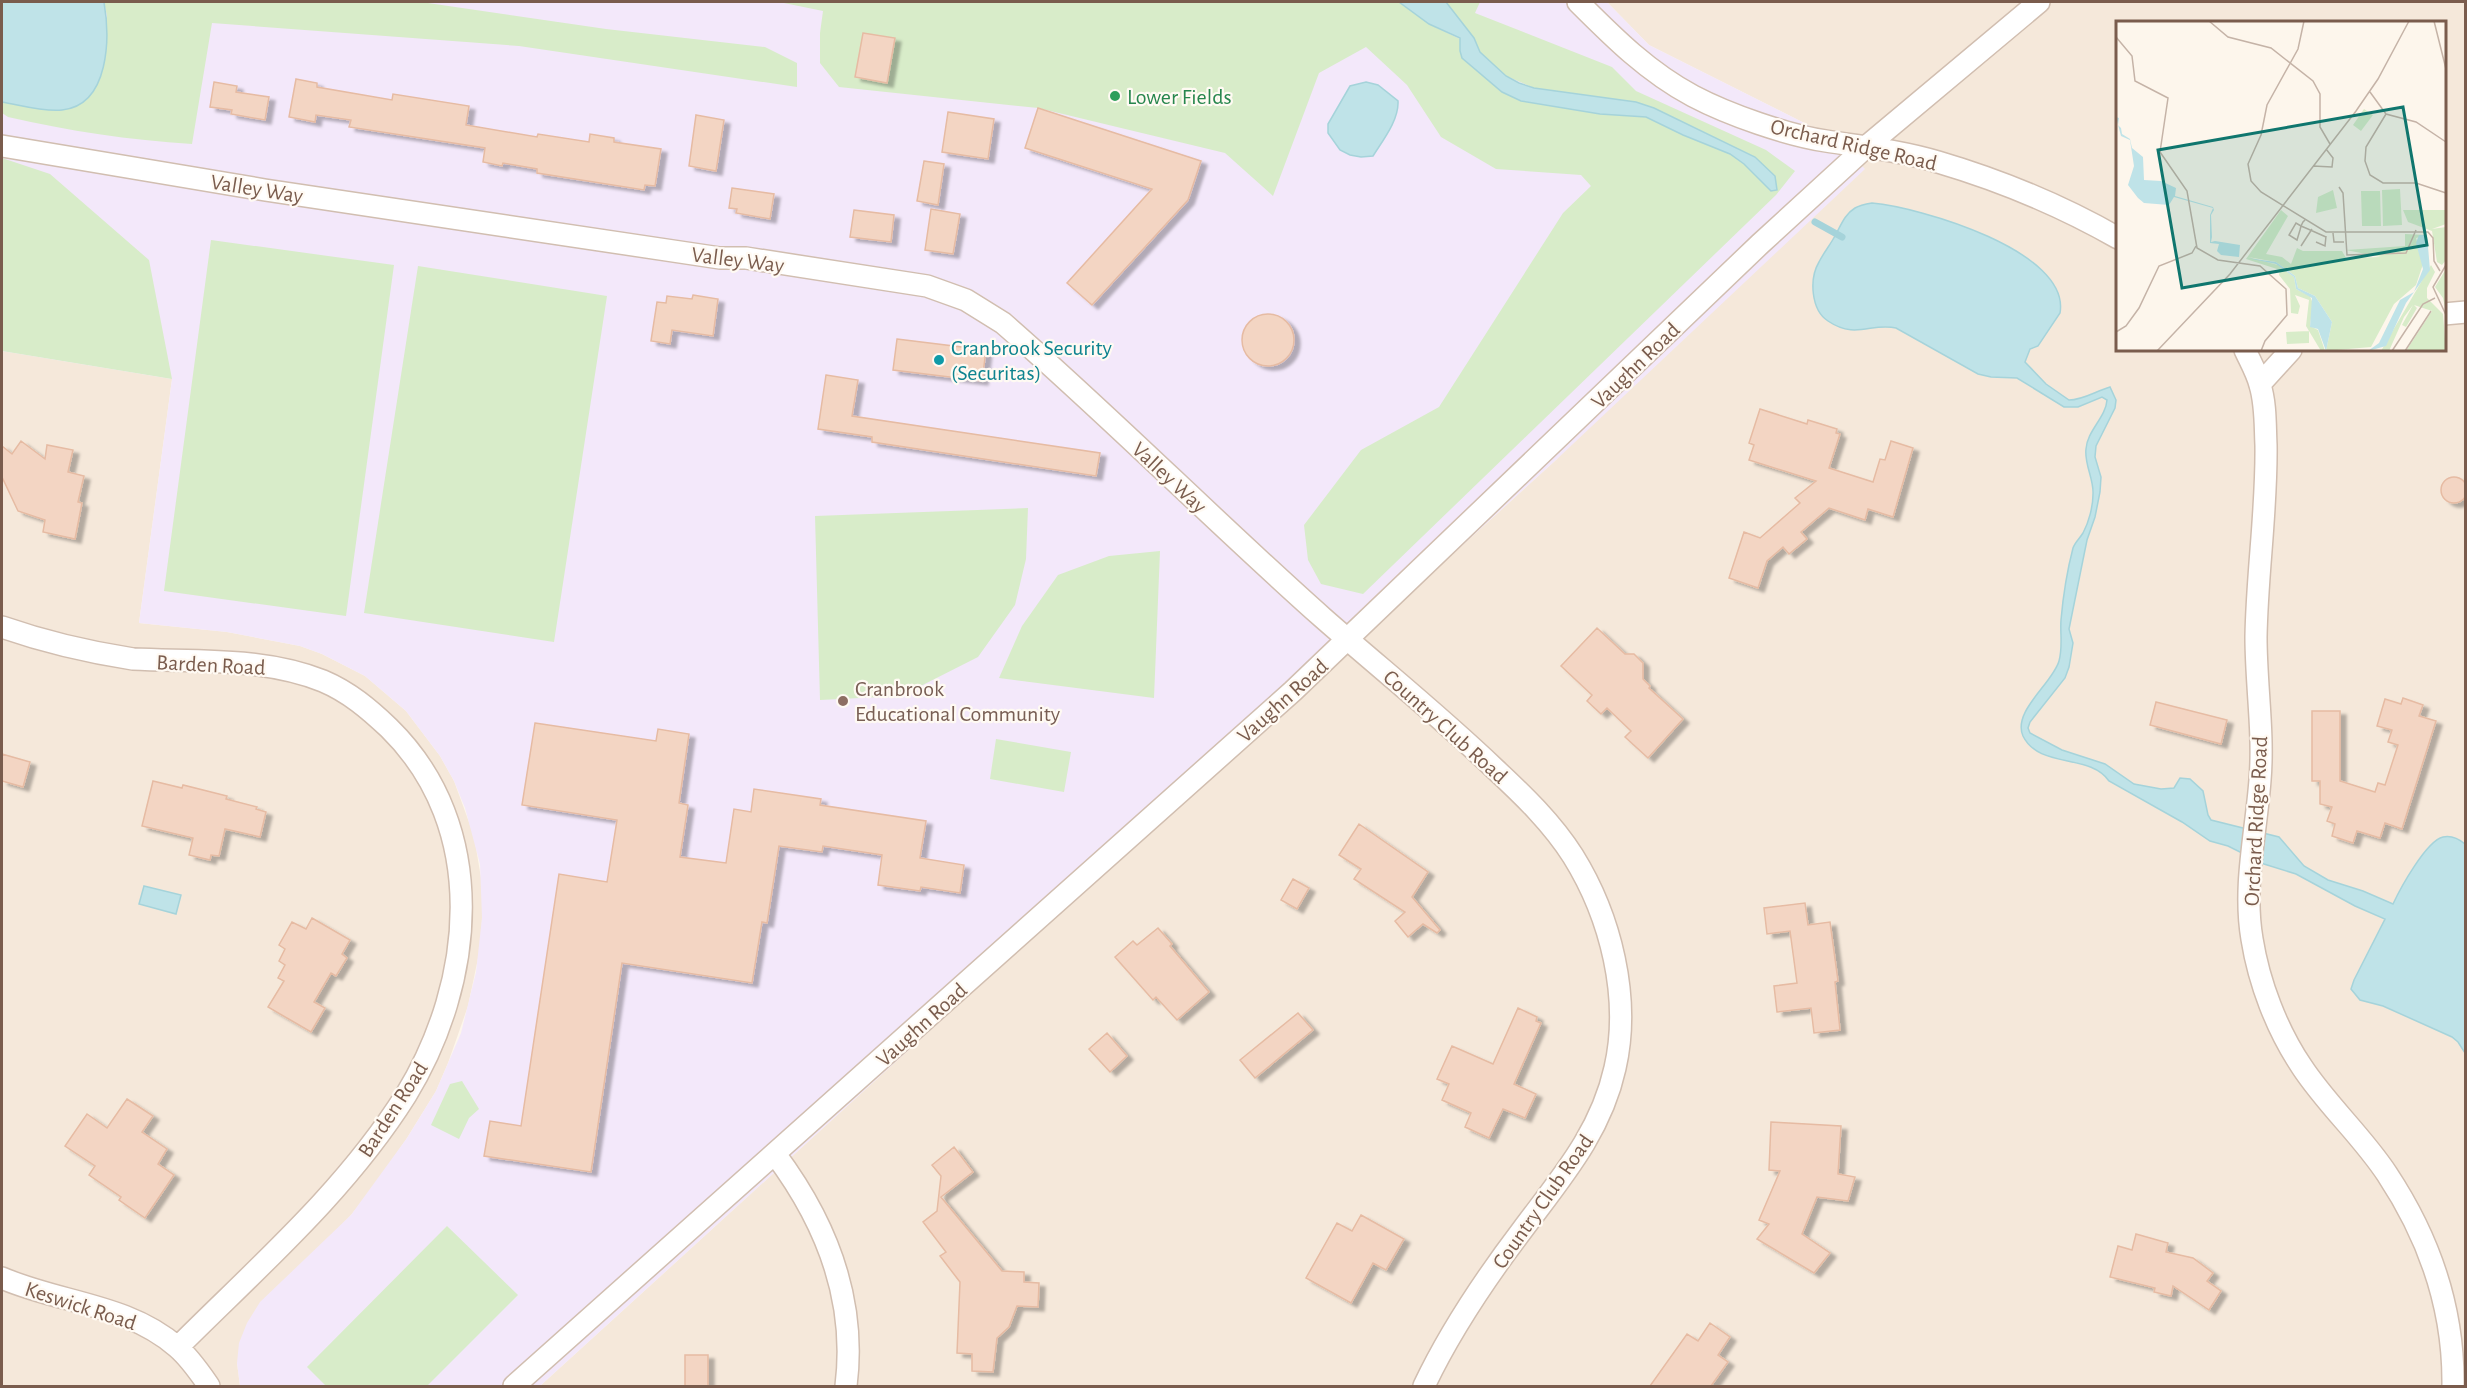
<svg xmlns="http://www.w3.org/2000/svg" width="2467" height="1388" font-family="'Alegreya Sans',sans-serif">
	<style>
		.residential { fill: #f5e8da; fill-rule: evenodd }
		.education { fill: #f3e8fa }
		.green { fill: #d8ecc9 }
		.water { fill: #bfe3e8; stroke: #a5d3da; stroke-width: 1.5 }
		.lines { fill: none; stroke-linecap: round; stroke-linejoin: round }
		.stream { stroke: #a5d3da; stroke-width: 7 }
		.building { fill: #f3d5c3; stroke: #e6bba3; stroke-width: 1.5; filter: url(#shadow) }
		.street-casing { stroke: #d1beb0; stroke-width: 24 }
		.street { stroke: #fff; stroke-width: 21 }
		.leisure-dot { fill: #2e9e5b; stroke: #fffaf3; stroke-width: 2 }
		.culture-dot { fill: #0f9aa8; stroke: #fffaf3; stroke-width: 2 }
		.education-dot { fill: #8d6e63; stroke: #fffaf3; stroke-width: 2 }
		.labels { text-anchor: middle; stroke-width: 4.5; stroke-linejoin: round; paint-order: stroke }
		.leisure-label { font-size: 22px; fill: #27864d; stroke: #fffaf3; text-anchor: start }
		.street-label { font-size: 22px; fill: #7a5c4d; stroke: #fffaf3 }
		.culture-label { font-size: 22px; fill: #0d838f; stroke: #fffaf3; text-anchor: start }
		.education-label { font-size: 22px; fill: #785e54; stroke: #fffaf3; text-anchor: start }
		.inset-road { fill: none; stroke: #c5b3a7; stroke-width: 1.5 }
		.view { fill: #0f766e; fill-opacity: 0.15; stroke: #0f766e; stroke-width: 3 }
		.inset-edge { fill: none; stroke: #7a5c4d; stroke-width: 3 }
	</style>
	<defs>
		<filter id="shadow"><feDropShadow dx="6" dy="4" stdDeviation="1.5" flood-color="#0004"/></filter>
	</defs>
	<rect width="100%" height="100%" fill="#fdf6ec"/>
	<!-- residential -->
	<path class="residential" d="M1607,2H2465V1386H540L1557,459L1834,138L1649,45ZM2118,22H2444V350H2118Z
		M2,351L172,379L139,623L227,632L300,646L322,654L365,676L406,711L440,756L454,781L474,836L483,890L481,944L468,1006L448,1063L436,1091L407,1138L374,1186L351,1215L327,1240L237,1363L240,1386H2Z"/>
	<!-- education -->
	<path class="education" d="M2,2H1607L1649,45L1834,138L1865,169L1557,459L540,1386H240L237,1363L239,1343L247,1323L260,1302L351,1215L407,1138L436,1091L461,1033L476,972L482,918L480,864L465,808L454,781L440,756L406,711L365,676L322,654L300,646L227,632L139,623L172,379L2,351Z"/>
	<!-- green -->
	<path class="green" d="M104,2H421L606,29L765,47L797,63V87L519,46L212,23L192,144C129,140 69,131 8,117L2,113V102L56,110L70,108L107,16Z
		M779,2H1399L1429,24L1460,39L1462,58L1502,92L1521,101L1600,114L1646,117L1683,135L1730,154L1744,164L1771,191L1755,157L1654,108L1636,102L1534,88L1506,76L1480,52L1474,38L1446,2H1480L1475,13L1612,67L1636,91L1766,150L1795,171L1776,195L1363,594L1321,584L1308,560L1304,525L1361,450L1439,407L1563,213L1591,186L1581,175L1496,169L1441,137L1407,85L1366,47L1319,73L1273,196L1225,153L1038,108L839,87L820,63V33L823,11Z
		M2,158L50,174L149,260L172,379L2,351Z
		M211,240L394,265L346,616L164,591Z
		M418,266L607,296L554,642L364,613Z
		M1028,508L1026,559L1015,605L978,657L901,696L820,700L815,516Z
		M1160,551L1154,698L999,678L1022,626L1058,575L1109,556Z
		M996,739L1071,752L1064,792L990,779Z
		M462,1081L479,1109L469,1118L459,1139L431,1125L450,1084Z
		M447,1226L518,1295L427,1386H326L307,1367Z"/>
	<!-- water -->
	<path class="water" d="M2,2H104C110,37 110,105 62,110C43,112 20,105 2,102Z
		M1399,2H1446L1474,38L1480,52L1506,76L1519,83L1534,88L1636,102L1654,108L1755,157L1775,176L1777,190L1771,191L1744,164L1730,154L1683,135L1646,117L1600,114L1521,101L1502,92L1462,58L1460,51V38L1429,24Z
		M1366,82L1378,85L1398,101C1399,120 1383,140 1373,156L1361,157L1350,155L1340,150L1328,133V124L1350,86Z
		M1872,203C1919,207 2071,251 2060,313L2038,346L2030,349L2025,362L2046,384L2069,400C2083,400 2096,391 2110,387L2116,400L2115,408L2096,446L2095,457L2101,477L2100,492L2095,517L2087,540L2069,629L2073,643L2069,667L2065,678L2030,722L2028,728L2030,733L2062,750L2105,764L2134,784L2161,789L2174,788L2180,778L2190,779L2203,791L2208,815L2211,820L2279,837L2304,866L2328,880L2363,891L2393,904C2400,889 2426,841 2443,837C2452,835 2459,839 2465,844V1053L2458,1042L2452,1037L2383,1006L2360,1000L2351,989L2354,980L2385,919L2355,906L2296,874L2264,864L2228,846L2210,841L2182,822L2109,781C2090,753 2039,769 2023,736C2012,711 2053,683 2059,661C2063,647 2060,634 2061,620C2063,597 2067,571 2073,548C2075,542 2080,538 2083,533C2089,522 2093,506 2093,494C2094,479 2084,464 2086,449C2087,431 2106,417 2107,400L2102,397L2078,407H2064L2017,378L1991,377L1978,374L1896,328C1872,322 1856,340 1828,321C1811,310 1809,279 1819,262C1824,252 1831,244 1836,234C1841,225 1845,214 1855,208C1860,205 1866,204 1872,203Z
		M144,886L181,895L176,914L139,904Z"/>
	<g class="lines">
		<!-- stream -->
		<path class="stream" d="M1815,222L1842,237"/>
	</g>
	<!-- building -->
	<path class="building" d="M863,33L895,38L887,83L855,77Z
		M296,79L317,83V87L392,100L393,94L469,106L466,125L537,137L538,134L589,142L590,134L614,138V142L661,149L655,186L645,185L644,190L537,173V169L503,163L502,166L483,162L485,148L349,127L351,120L316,115L315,122L289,117Z
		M214,82L237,86L236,92L269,97L265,120L231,114L232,110L210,107Z
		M1038,108L1201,161L1188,200L1092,305L1067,283L1152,189L1025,148Z
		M948,112L994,119L988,159L942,152Z
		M696,115L724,120L716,171L689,166Z
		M924,161L944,164L938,205L917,201Z
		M732,188L774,194L770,219L736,213L737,209L729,208Z
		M931,209L960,214L953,254L925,250Z
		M854,210L894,215L891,242L850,237Z
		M693,295L718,299L713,336L672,330L670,344L651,341L657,302L666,303L667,296L692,299Z
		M1242 340a26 26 0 1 1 52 0a26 26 0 1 1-52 0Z
		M897,339L986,350L982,381L893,370Z
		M826,375L858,380L852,416L1100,453L1096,476L872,442V437L818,429Z
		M1760,409L1807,424L1808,420L1837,429L1836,433L1840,434L1829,468L1873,482L1880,459L1885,460L1891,441L1913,448L1893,517L1868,509L1865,520L1829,508L1801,532L1807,539L1789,554L1783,547L1767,561L1758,588L1729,578L1744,532L1760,538L1800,503L1795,498L1816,481L1749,460L1754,445L1749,443Z
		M21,441L45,459L47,445L73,450L68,472L84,476L78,502L82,503L75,539L43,532L45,520L18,511L2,477V446L12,454Z
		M2441 490a13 13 0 1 1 26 0a13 13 0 1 1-26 0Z
		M1597,628L1625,654H1634L1643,663V679L1650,686L1649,688L1683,719L1648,758L1625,737L1631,731L1607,708L1601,714L1587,701L1592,695L1561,666Z
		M2403,698L2423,705L2419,716L2436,721L2402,829L2385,823L2380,838L2357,831L2353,843L2332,836L2335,824L2327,821L2332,807L2320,804V781H2312V711H2340V781L2375,792L2378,783L2385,785L2398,745L2388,742L2392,730L2377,726L2385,699L2401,704Z
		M2156,702L2227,720L2221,744L2150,725Z
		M535,723L656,741L658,729L689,734L679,803L688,805L680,857L726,863L734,809L751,812L754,789L821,799L820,805L926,821L920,858L964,865L960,893L921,887L920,891L878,885L882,855L823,846L822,852L779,846L767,923L762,922L752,983L622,963L591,1172L484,1156L490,1121L521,1126L559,874L607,882L617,820L522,805Z
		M2,754L30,762L23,787L2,781Z
		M153,781L182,788L183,785L227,796L226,799L257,807L256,809L266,812L260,837L225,829L219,856L211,855L210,860L189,855L193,838L142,826Z
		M1359,824L1428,872L1412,897L1440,930L1437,933L1423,924L1408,937L1395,921L1405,912L1354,879L1361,869L1339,855Z
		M1293,879L1309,888L1297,909L1281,900Z
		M1805,903L1808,925L1830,922L1838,981L1835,982L1840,1030L1814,1033L1811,1008L1777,1012L1774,986L1797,983L1790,931L1767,934L1764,908Z
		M312,918L350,940L342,954L347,958L336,976L331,973L314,1002L325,1008L311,1032L268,1007L284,981L278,978L285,965L279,961L285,949L279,945L292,922L306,929Z
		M1158,928L1172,944L1170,946L1209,992L1177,1020L1156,997L1153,1000L1115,957L1133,941L1137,945Z
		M1518,1008L1537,1017L1536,1021L1541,1023L1514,1084L1536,1094L1525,1118L1503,1109L1489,1138L1465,1127L1471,1113L1442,1100L1449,1084L1437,1079L1452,1046L1493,1064Z
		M1298,1013L1313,1030L1255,1078L1240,1060Z
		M1107,1033L1127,1056L1110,1072L1089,1049Z
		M127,1099L153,1116L142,1132L167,1149L158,1164L174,1175L145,1218L119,1200L121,1197L89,1175L95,1166L65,1146L87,1114L107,1128Z
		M1771,1122L1841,1126L1838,1174L1855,1177L1848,1201L1817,1197L1802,1234L1830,1253L1814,1273L1757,1239L1769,1224L1759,1220L1780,1171L1769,1170Z
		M954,1147L973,1172L941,1197L1002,1271L1024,1272V1282L1039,1283L1038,1307L1017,1306L1009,1327L997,1338L993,1372L972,1371V1354L957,1353L960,1282L940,1256L946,1252L923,1222L937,1211L941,1176L932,1165Z
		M1361,1215L1404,1239L1386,1270L1373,1263L1351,1303L1306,1278L1337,1223L1352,1231Z
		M2136,1234L2168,1243L2166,1252L2193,1258L2213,1273L2207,1281L2221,1291L2209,1310L2173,1286L2171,1296L2154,1292L2155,1288L2110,1277L2118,1246L2132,1250Z
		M1710,1323L1730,1337L1718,1355L1728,1362L1711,1386H1650L1687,1334L1698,1341Z
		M685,1355H708V1386H685Z"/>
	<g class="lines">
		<!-- street casing -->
		<g class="street-casing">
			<path id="street" d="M1578,2C1614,38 1648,72 1693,96C1729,115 1787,135 1826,141C1864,147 1902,151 1938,162C1999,180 2062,206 2118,238
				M2,146L265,190L720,258H746L927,286L966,300L1003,323C1112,418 1215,522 1323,618C1381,669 1440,716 1495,769C1524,796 1552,823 1573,856C1611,917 1631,998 1615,1068C1601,1132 1561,1178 1523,1229C1485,1279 1451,1329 1424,1386
				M2444,314L2466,312
				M2245,350C2250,361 2257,373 2260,385C2266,404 2265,426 2266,445C2267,509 2257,573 2256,637C2256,685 2264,733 2260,780C2256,834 2243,886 2252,939C2259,983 2277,1030 2302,1067C2327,1105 2362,1136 2387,1174C2430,1239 2454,1309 2453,1386
				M2260,384L2291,350
				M2,627C45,642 88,652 133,659C196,662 263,657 323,681C349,692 369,709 389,728C490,827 475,982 406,1095C345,1192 258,1267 178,1347
				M775,1154C826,1222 857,1299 846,1386
				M2,1278C59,1303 128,1304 177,1347C190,1358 200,1373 209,1386
				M514,1386L1293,691L1760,244L1867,146L2039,2"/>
		</g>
		<!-- street -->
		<use href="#street" class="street"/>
	</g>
	<!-- markers -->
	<circle class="leisure-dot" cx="1115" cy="96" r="6"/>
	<circle class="culture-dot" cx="939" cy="360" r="6"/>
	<circle class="education-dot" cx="843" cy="701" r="6"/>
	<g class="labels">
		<!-- leisure labels -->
		<g class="leisure-label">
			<text x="1127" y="104">Lower Fields</text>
		</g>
		<!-- street labels -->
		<g class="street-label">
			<text transform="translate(1854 144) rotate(13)" y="8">Orchard Ridge Road</text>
			<text transform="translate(257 188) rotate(9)" y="8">Valley Way</text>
			<text transform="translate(738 259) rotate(7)" y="8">Valley Way</text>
			<text transform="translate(1635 365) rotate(-44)" y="8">Vaughn Road</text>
			<text transform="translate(1170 477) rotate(43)" y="8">Valley Way</text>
			<text transform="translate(211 664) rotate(3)" y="8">Barden Road</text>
			<text transform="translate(1282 700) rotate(-42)" y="8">Vaughn Road</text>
			<text transform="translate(1446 726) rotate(42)" y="8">Country Club Road</text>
			<text transform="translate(2255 821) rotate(-87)" y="8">Orchard Ridge Road</text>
			<text transform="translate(921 1024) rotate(-42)" y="8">Vaughn Road</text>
			<text transform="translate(392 1109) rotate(-57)" y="8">Barden Road</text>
			<text transform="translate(1542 1201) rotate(-55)" y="8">Country Club Road</text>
			<text transform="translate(81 1305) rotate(18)" y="8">Keswick Road</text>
		</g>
		<!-- culture labels -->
		<g class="culture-label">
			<text x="951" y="355">Cranbrook Security<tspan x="951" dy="25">(Securitas)</tspan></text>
		</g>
		<!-- education labels -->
		<g class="education-label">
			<text x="855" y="696">Cranbrook<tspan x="855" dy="25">Educational Community</tspan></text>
		</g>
	</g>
	<!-- overview -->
	<g transform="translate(2116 21)">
		<rect width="330" height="330" fill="#fdf6ec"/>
		<path d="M248,88L257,94L245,110L237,104ZM284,168L286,204L267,205L266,169ZM217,169L221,187L200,192L202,176ZM245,170H264L265,205H246ZM165,189L172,195L150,233L166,236L175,243L181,227L187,230H226L230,237L265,236L230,229L289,225V213L311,214L300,217L307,243L300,264L278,283L255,326L210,330L216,301L199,275L182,267L179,255L160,241L132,236L162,244L178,256L180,268L194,275L197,283L194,305L202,309L209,330H205L190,305L193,279L179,274L184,285L182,293L175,292L174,268L163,254L164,249L130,238ZM287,189H330V203L316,208L330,206V239L326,244L321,241L316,210L292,201ZM315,244L319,251L311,267V277L327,293L330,330H290L316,290L298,284L301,287L290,306L286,304L297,284L288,296L273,330H265ZM330,248V291L327,277L319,266ZM193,310V322L171,323L170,311Z" fill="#d8ecc9"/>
		<path d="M0,96L3,97L2,104L5,107L6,113L14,118L16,127L27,136L28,159L45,160L60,167L59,175L97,186L98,189L95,194L96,216L95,221L99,220L124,224L123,236L105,234L101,230L103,223L94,222V194L97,187L58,176L53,184L28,182L22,177L12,164L18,145L14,119L5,115ZM303,214H311L314,249L290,282L270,325L252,330L263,322L284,279L298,271L307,248L300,222ZM131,237L160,241L179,255L182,267L199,275L216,301L210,330L202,308L194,306L196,277L180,268L178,256L160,243Z" fill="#bfe3e8"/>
		<path class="inset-road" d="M93,0L112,16L155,27L197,60L204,73V106L214,123M188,0L182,28L151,84L145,114L132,143L135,160L145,171L210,211H312L317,217L318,240L324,250M318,0L330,48M0,16L16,35L19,60L52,77L44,131L71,170L81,227L102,239L144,245L170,268L171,294L149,320L145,330M254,71L270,93L300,101L330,121M270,93L250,126L249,140L254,154L267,162H300L330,172M197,145L216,146L217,137L210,128M223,166L227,172L231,234L290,232L300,209M189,199L187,201L185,205L184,209L181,219L173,214L180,202L185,205L192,208L210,216M217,212L218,221H228M200,221L209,225L210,215M185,225L196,208M330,244L317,266L330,294M0,311L10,305L23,287L43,245L76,232L80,225M41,330L114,253L240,90L262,58L293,0M276,330L307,283L319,277M289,330L315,290"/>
		<path class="view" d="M287,86L311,224L66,267L42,129Z"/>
		<rect width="330" height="330" class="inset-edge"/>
	</g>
	<!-- border -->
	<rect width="2467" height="1388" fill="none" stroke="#7a5c4d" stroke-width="6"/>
</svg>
